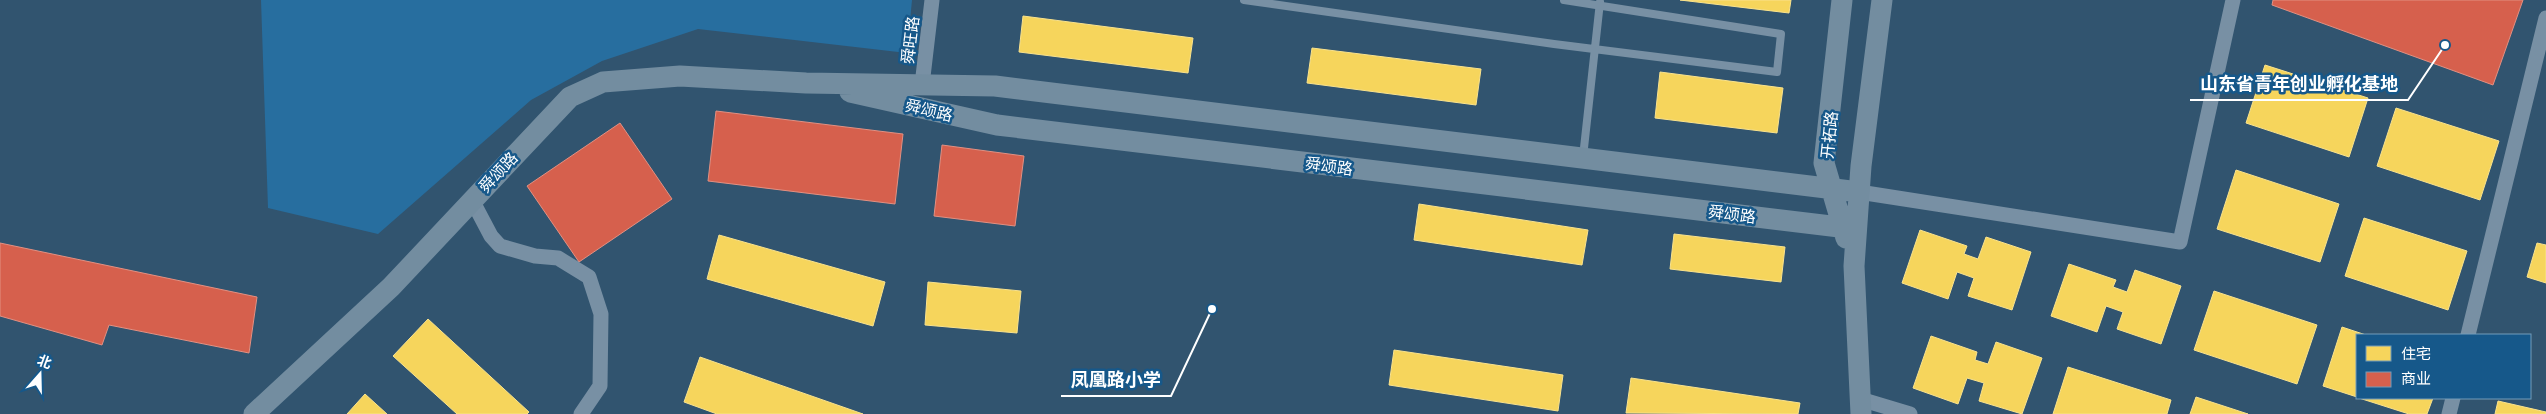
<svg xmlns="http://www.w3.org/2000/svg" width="2546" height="414" font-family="'Nunito Sans','Noto Sans SC',sans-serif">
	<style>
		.green { fill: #276e9f }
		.homes { fill: #f6d55c; stroke: #f9e28d }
		.shops { fill: #d6604d; stroke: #e29082 }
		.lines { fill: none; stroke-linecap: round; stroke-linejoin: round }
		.lane { stroke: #7890a4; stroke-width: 8 }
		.street { stroke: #7890a4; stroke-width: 15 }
		.secondary { stroke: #738da0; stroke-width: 21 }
		.labels { text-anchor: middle; stroke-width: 5; stroke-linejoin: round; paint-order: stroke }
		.street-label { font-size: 16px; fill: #fff; stroke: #16588a }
		.leader { fill: none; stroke: #fff; stroke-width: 2 }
		.callout-dot { fill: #fff; stroke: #16588a; stroke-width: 2 }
		.callout-label { font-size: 18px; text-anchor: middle; font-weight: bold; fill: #fff; stroke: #16588a; stroke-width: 5; stroke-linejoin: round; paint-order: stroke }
	</style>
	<rect width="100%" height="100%" fill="#31546f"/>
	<!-- green -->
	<path class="green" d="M261,0H912L907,53L698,29L602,61L531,100L378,234L268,208Z"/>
	<!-- homes -->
	<path class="homes" d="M1680,0H1791L1789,13Z
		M1023,16L1193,38L1188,73L1019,52Z
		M1312,48L1481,69L1476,105L1307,83Z
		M2265,65L2368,98L2349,157L2246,123Z
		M1660,72L1783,88L1777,133L1655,118Z
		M2396,108L2499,141L2480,200L2377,166Z
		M2236,170L2339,204L2320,262L2217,229Z
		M1419,204L1588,230L1582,265L1414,240Z
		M2364,218L2467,251L2448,310L2345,276Z
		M1920,230L1967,246L1964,254L1978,259L1986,237L2031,252L2012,310L1968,296L1974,278L1957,272L1948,299L1902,283Z
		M1674,234L1785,247L1781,282L1670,269Z
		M719,235L885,282L873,326L707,279Z
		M2537,243L2546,245V283L2527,277Z
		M2069,264L2116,280L2113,287L2127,292L2135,270L2181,286L2161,344L2117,329L2123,312L2106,306L2097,332L2051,316Z
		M928,282L1021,291L1017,333L925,325Z
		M2214,291L2317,325L2297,384L2194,350Z
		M428,319L529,412L527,414H457L393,356Z
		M2342,327L2366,335H2357V397L2323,386Z
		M1931,336L1977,352L1975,360L1988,364L1996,342L2042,358L2022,414L1979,401L1984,383L1967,378L1958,404L1913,388Z
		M1394,350L1563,375L1558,411L1389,385Z
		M700,357L863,414H717L684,402Z
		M2068,367L2171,400L2167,414H2053Z
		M1631,378L1800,403L1798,414L1626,413Z
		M365,394L387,414H347Z
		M2196,397L2248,414H2190Z
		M2359,398H2433L2427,414H2409Z
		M2498,401L2546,412V414H2495Z"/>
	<!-- shops -->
	<path class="shops" d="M2273,0H2523L2493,85L2272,5Z
		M716,111L903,134L895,204L708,181Z
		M620,123L672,199L579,262L527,186Z
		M942,145L1024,156L1015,226L934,216Z
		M0,243L257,297L249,353L109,325L102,345L0,316Z"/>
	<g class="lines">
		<!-- lane -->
		<path class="lane" d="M1244,0L1554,44L1777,72L1781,34L1564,0
			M1583,157L1600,2"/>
		<!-- street -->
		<path class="street" d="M922,85L932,0
			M1859,192L2180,242L2233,0
			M472,200L491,236L500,246L535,256L558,258L589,277L601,314L600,386L581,414
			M2468,335L2546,18
			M1860,399L1910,414
			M2449,414L2453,398"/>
		<!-- secondary -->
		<path class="secondary" d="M1842,0L1824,163L1846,238
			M850,92L997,125L1856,229
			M254,414L391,287L570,97L603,82L680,76L806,83L995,86L1859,192
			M1861,414L1854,266L1861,166L1882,0"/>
	</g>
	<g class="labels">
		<!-- street labels -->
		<g class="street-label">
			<text transform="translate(910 40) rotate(-83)" y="6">舜旺路</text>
			<text transform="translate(929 110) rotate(13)" y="6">舜颂路</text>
			<text transform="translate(1829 135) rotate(-84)" y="6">开拓路</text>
			<text transform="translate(1329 166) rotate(7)" y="6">舜颂路</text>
			<text transform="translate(498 172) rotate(-47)" y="6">舜颂路</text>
			<text transform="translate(1732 214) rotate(7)" y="6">舜颂路</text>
		</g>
	</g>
	<!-- callouts -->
	<path class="leader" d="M2445 45L2408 100H2190M1212 309L1171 396H1061"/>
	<g class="callout-dot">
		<circle cx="2445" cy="45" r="5"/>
		<circle cx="1212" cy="309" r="5"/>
	</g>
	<g class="callout-label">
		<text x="2299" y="90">山东省青年创业孵化基地</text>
		<text x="1116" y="386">凤凰路小学</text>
	</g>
	<!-- legend -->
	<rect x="2356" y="334" width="175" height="65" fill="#16588a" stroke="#739bb9"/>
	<rect x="2366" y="346" width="25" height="15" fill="#f6d55c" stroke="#739bb9"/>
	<text x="2401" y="359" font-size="15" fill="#ffffff">住宅</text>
	<rect x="2366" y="372" width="25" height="15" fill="#d6604d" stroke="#739bb9"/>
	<text x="2401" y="384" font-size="15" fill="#ffffff">商业</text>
	<!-- north arrow -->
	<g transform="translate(40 374) rotate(20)" stroke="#16588a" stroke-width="4" paint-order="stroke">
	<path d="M0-4L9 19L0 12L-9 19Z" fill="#ffffff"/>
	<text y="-8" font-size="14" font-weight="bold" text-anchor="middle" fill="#ffffff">北</text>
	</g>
</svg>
